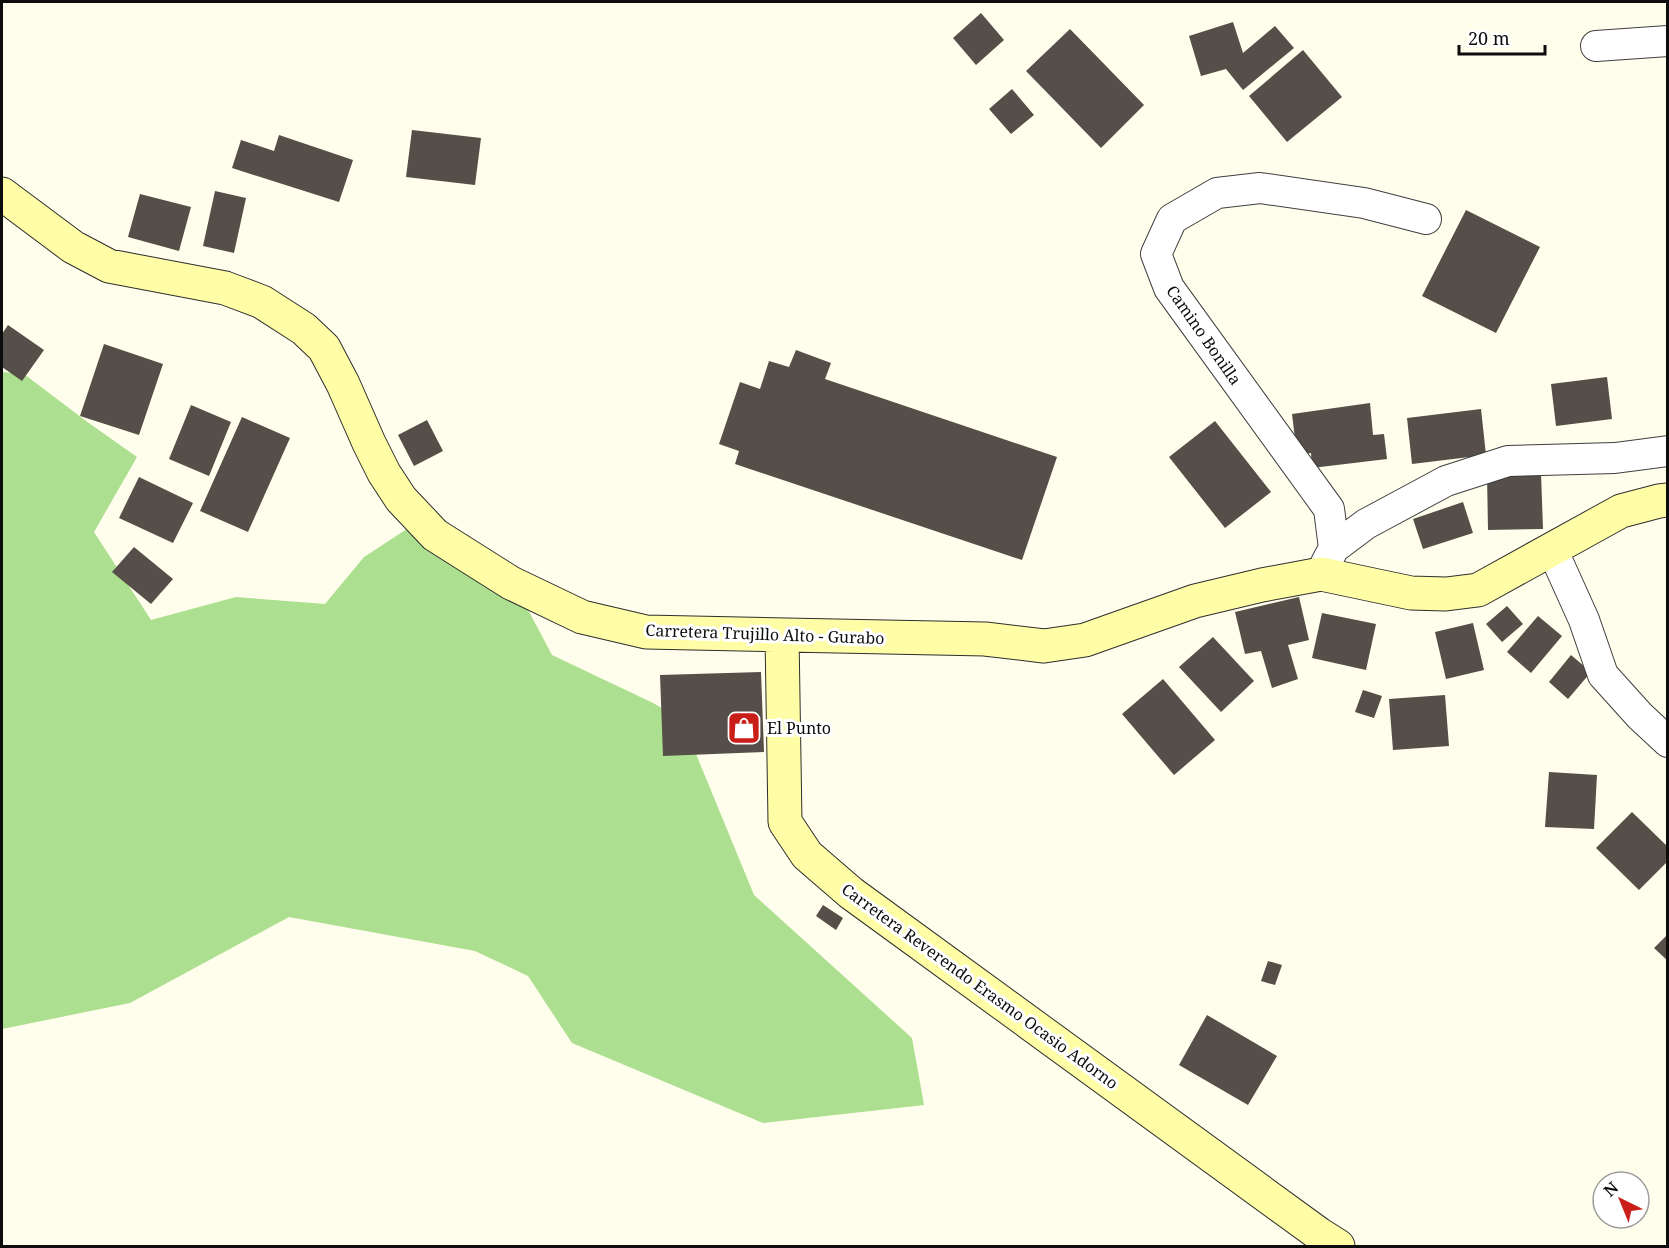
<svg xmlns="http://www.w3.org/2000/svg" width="1669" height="1248" font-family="'Noto Serif',serif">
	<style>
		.forest { fill: #acdf8f }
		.building { fill: #564e48 }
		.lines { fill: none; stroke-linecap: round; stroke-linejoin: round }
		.street-casing { stroke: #3f3f3f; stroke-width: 32 }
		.secondary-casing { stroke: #2e2e2e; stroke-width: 35 }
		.street { stroke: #fff; stroke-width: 30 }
		.secondary { stroke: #fffda6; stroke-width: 33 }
		.labels { text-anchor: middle; stroke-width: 6; stroke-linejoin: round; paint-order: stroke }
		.street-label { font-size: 16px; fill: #0c0c0c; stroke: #fff }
		.poi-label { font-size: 16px; fill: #0c0c0c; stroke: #fff; text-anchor: start }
	</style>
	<rect width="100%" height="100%" fill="#fffdeb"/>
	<!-- forest -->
	<path class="forest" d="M2,372L24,374L86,421L137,457L94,532L151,620L236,597L325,604L364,557L410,527L526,606L552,655L653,703L682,720L754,895L912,1038L924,1105L763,1123L572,1043L528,976L475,951L289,917L130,1003L2,1029Z"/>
	<!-- building -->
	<path class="building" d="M981,13L1004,40L976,65L953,38Z
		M1233,22L1243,53L1275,26L1294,48L1243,90L1226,69L1201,76L1189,36Z
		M1070,29L1144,105L1101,148L1026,71Z
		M1303,50L1342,97L1287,142L1249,96Z
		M1012,89L1034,115L1011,134L989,109Z
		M412,130L481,138L475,185L406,177Z
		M279,135L353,160L339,202L232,168L241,140L274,151Z
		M215,191L246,198L234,253L203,246Z
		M140,194L191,207L179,251L128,237Z
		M1466,210L1540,247L1496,333L1422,296Z
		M8,325L44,350L22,381L2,367V334Z
		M104,344L163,364L139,435L80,416Z
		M796,350L831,363L825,379L1057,457L1022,560L735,464L739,451L719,444L740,382L760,389L769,361L789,367Z
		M1607,377L1612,419L1556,426L1551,384Z
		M1370,403L1373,435L1384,434L1387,459L1312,468L1311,453L1297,455L1292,414Z
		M191,405L231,422L209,476L169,459Z
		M1481,409L1486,455L1412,464L1407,418Z
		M242,417L290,438L248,532L200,511Z
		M427,420L443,451L414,466L398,435Z
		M1215,421L1271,492L1225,528L1169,457Z
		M1541,473L1543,529L1488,530L1487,474Z
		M139,477L193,503L173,543L119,518Z
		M1463,502L1473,533L1423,549L1413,519Z
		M134,547L173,579L151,604L112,572Z
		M1299,597L1309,640L1288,645L1298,679L1272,688L1261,651L1245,654L1235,612Z
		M1507,606L1523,624L1502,642L1486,624Z
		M1322,613L1376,624L1366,670L1312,658Z
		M1538,616L1562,636L1531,673L1507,652Z
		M1473,623L1484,670L1446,679L1435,632Z
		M1213,637L1254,681L1221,712L1179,667Z
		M1571,655L1591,672L1568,699L1549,682Z
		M761,672L764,752L663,756L660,675Z
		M1163,679L1215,740L1174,775L1122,714Z
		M1363,690L1382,696L1374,718L1355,712Z
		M1445,695L1449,746L1393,750L1389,699Z
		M1549,772L1597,775L1594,829L1545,827Z
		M1632,812L1668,847V861L1639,890L1596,848Z
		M823,905L843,918L836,930L816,916Z
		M1668,934V961L1654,948Z
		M1268,961L1282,965L1275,985L1261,981Z
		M1207,1015L1277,1056L1248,1105L1179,1065Z"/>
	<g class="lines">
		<!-- street casing -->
		<g class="street-casing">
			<path id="street" d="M1596,46L1668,41
				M1334,548L1329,509L1169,288L1156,254L1172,219L1217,193L1260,188L1364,203L1426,219
				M1552,549L1584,620L1603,675L1640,716L1668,742
				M1326,563L1334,548L1366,524L1446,481L1508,461L1615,458L1668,451"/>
		</g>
		<!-- secondary casing -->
		<g class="secondary-casing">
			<path id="secondary" d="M2,194L73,247L109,266L225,288L262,302L304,329L324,348L343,384L369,443L384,473L401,499L435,535L511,583L582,617L646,632L985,639L1044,646L1085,640L1195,601L1262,585L1321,574L1411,593L1446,594L1478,590L1621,511L1659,501L1668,500
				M782,635L785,822L807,855L851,893L1319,1234L1338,1246"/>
		</g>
		<!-- street -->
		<use href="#street" class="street"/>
		<!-- secondary -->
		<use href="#secondary" class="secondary"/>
	</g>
	<!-- icons -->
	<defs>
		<g id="shop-square" transform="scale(1.725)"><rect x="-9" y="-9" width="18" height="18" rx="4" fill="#c91f18" stroke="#fff"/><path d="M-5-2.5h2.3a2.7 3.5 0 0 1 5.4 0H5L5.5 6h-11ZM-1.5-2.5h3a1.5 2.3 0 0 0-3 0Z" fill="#fff"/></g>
	</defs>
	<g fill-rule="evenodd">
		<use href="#shop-square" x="744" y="728"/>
	</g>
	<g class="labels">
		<!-- street labels -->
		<g class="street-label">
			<text transform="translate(1204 335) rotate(55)" y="6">Camino Bonilla</text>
			<text transform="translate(765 634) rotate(2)" y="6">Carretera Trujillo Alto - Gurabo</text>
			<text transform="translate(980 986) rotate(36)" y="6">Carretera Reverendo Erasmo Ocasio Adorno</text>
		</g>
		<!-- poi labels -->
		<g class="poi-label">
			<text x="767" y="734">El Punto</text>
		</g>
	</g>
	<!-- border -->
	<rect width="1669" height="1248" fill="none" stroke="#0c0c0c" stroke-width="6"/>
	<!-- north arrow -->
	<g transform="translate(1621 1200) rotate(317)"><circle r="28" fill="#ffffff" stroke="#9e9e9e" stroke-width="1.5"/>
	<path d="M0-4.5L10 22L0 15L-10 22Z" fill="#c91f18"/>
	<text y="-9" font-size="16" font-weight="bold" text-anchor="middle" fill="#0c0c0c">N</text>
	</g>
	<!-- scale -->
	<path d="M1459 45v9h86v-9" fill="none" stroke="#0c0c0c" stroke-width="3"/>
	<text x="1468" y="45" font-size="18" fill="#0c0c0c" stroke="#ffffff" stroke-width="4.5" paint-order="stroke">20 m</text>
</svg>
